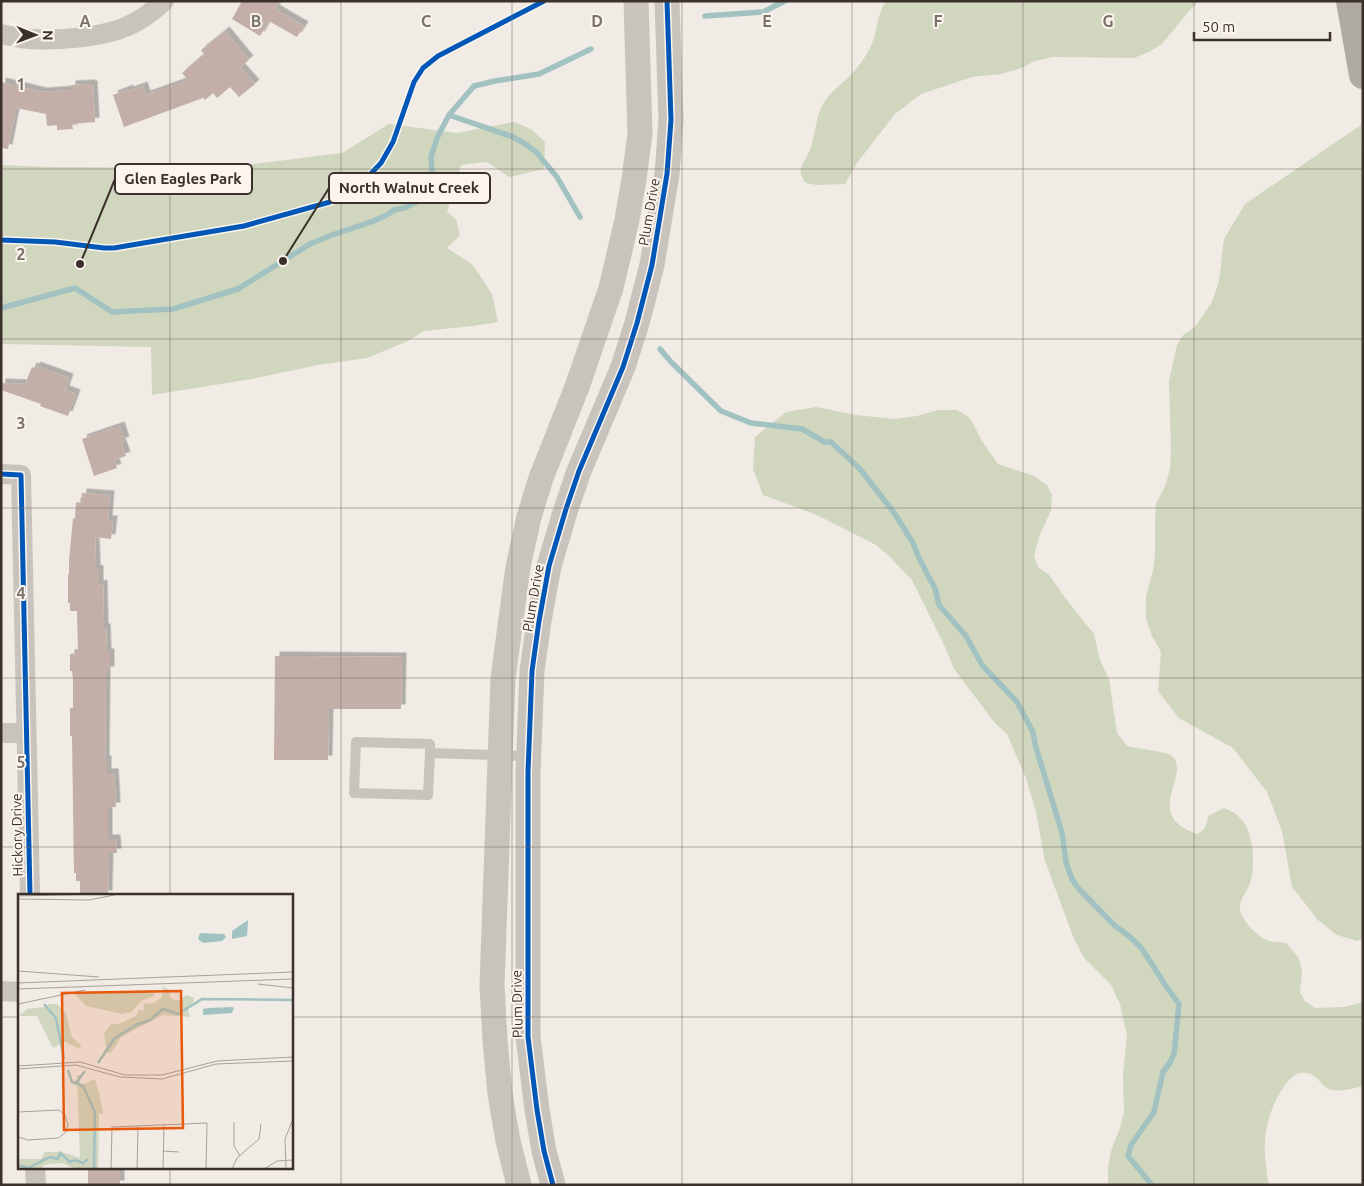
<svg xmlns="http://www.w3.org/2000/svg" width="1364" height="1186" font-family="Ubuntu,sans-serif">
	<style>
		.green { fill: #d1d6bf }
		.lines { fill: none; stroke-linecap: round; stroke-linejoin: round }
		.stream { stroke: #a1c2c1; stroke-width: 5.5 }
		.building { fill: #c3afa7; filter: url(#shadow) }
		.service { stroke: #c9c3be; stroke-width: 10 }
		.minor { stroke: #c9c3be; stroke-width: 20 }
		.tertiary { stroke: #c9c3be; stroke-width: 25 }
		.motorway { stroke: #afaaa4; stroke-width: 28 }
		.cycleway-casing { stroke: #fbf5ee; stroke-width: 8 }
		.cycleway { stroke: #0057b8; stroke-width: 5 }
		.grid { fill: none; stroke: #7a716c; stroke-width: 1; stroke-opacity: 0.55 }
		.labels { text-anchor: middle; stroke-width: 4; stroke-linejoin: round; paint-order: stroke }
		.street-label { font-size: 14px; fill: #3b302b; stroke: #fbf5ee }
		.inset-river { fill: none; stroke: #a1c2c1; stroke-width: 2.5 }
		.inset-road { fill: none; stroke: #a8a09b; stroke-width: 1 }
		.view { fill: #e8590c; fill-opacity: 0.15; stroke: #e8590c; stroke-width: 2.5 }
		.inset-edge { fill: none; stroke: #3b302b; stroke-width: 2.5 }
		.grid-label { font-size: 16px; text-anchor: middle; font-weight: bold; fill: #7a716c; stroke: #fbf5ee; stroke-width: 4; stroke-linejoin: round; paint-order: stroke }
		.leader { fill: none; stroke: #3b302b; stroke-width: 2 }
		.callout-dot { fill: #3b302b; stroke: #fbf5ee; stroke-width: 2 }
		.callout { fill: #fbf5ee; stroke: #3b302b; stroke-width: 2 }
		.callout-label { font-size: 15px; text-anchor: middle; font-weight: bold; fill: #3b302b }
	</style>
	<defs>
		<filter id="shadow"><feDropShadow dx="4.5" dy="-4.5" stdDeviation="0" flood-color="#0004"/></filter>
	</defs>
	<rect width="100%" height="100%" fill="#f0ebe5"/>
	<!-- green -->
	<path class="green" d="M886,1H1199L1190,10L1162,44L1149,52L1134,58L1053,57L1035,61L1021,68L1001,74L972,77L921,94L895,114L857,163L845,184L817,185L806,183C795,168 803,167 809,152C815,139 815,121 821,108C829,91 846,82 857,68C862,62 866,55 870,48C878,33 876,15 886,1Z
		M514,122L531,129L545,142L544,169L509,177L487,162L461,165L447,212L456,219L460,235L447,248L473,265L492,294L498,322L473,326L424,331L408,341L367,358L318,365L252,379L152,395L151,347L1,344V165L49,167L221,168L342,153L389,124L457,133Z
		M1361,125L1363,252V939L1357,941L1337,935L1318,920L1292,887L1282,831L1267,792L1233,748L1179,718L1158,691L1161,652L1152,636L1146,619V596L1153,571L1155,553V522L1156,504L1166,484L1170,468L1171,450L1169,381L1177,345L1184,334L1194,328L1212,302L1219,281L1224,239L1245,204Z
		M816,407L856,415L895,419L917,416L938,410H957L970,418L982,441L998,464L1034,476L1047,485L1052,495L1051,510L1039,537L1034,556L1038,567L1049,575L1066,599L1094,634L1100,660L1109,679L1117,733L1127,746C1135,748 1168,752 1172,756C1192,775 1141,815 1197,834C1205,830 1207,825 1208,816L1224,808C1229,810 1236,813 1240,818C1254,831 1257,871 1248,888C1245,895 1239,900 1240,909C1241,920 1257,936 1267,940C1272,943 1280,942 1286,943L1299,958L1302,972L1300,992L1305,1001L1315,1008L1344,1007L1363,1002V1086C1354,1088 1342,1092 1332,1090C1320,1088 1318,1070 1300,1073C1293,1075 1289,1080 1285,1085C1268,1108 1262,1138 1266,1166C1267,1172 1267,1179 1269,1185H1108V1167L1111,1151L1120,1128L1124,1112L1123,1074L1127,1036L1120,1004L1111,985L1084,958L1074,939L1045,861L1036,812L1026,778L1007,734L995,723L954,669L946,649L912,580L887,554L876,545L817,515L763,495L753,469L755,437L786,412Z"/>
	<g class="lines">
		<!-- stream -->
		<path class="stream" d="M705,16L763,12L785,1
			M449,115L513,137L527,145L536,152L557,177L580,217
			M1,308L75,288L112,312L173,309L238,289L310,244L329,236L371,222L385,216L394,210L404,208L428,197L433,181L431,157L437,138L449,115L474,86L495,81L539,74L591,49
			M660,349L671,362L721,411L751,423L802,429L825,442H831L860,469L895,514L913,543L919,558L925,569L927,574L935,588L939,605L966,636L982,665L1017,702L1033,732L1035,744L1062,833L1066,862L1072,879L1078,888L1114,925L1129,936L1142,949L1164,983L1179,1004L1174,1054L1169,1064L1163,1072L1154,1112L1131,1145L1128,1156L1152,1185"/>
	</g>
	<!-- building -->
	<path class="building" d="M242,1H280L275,9L304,26L297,37L269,21L260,36L232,19Z
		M225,31L249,60L240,67L255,84L239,97L230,87L217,98L213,93L205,100L203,98L124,127L113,95L129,89V91L143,86L146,95L188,80L182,73L204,54L201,50Z
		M1,82L42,92L71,90V85L90,84L91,85H93L95,122L72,124L73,129L57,130V125L47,126L46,114L16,108L8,149L1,148Z
		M36,366L69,378L65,390L76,394L68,416L40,406L41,404L1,390V383L25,384L32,367L35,368Z
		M120,426L125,441L121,442L126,456L114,460L117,468L94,476L82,439Z
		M82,493L110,495L108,520H113L111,539L95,537L96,569L99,570V585L103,584L104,628H106L107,653H110V671H106L105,760H107V773H114L115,786L116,807H108V839H116L117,853H109L108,895H80V881H76V873H74L72,736H70V708H73V679L72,671H70V654L78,653L77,611H70V603H68V574H69V561L73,518L75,519L76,502L81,503Z
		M275,656L402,657L401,709H329L328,760H274Z
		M88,1167H120V1185H88Z"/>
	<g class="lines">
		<!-- service -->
		<path class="service" d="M430,753L428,795L354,793L356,742L430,744V753L528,756"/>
		<!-- minor -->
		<path class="minor" d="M1,34C7,35 14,37 20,38C49,42 103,38 130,25C143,19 153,11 164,1
			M1,474L21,475L30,895
			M1,733H26
			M1,991L19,992
			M35,1167L36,1185"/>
		<!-- tertiary -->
		<path class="tertiary" d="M519,1185L508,1141L500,1094L495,1040L492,985L503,678L518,567L529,517L541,478L577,387L611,288L627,220L634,179L640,134L636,1
			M553,1185L544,1151L537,1110L528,1037V772L532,671L539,621L549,566L566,509L579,471L623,367L637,323L652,265L667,174L671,120L667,1"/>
		<!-- motorway -->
		<path class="motorway" d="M1350,1L1363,75"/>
		<!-- cycleway casing -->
		<g class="cycleway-casing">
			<path id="cycleway" d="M1,240L55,242L104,248H114L244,226L330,202L347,195L364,181L381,163L393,142L414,82L423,68L438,56L544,1
				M1,474L21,475L30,895
				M553,1185L544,1151L537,1110L528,1037V772L532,671L539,621L549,566L566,509L579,471L623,367L637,323L652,265L667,174L671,120L667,1"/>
		</g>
		<!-- cycleway -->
		<use href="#cycleway" class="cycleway"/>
	</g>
	<!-- grid -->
	<path class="grid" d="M170,1V895M341,1V1185M512,1V1185M682,1V1185M852,1V1185M1023,1V1185M1194,1V1185M1,169H1363M1,339H1363M1,508H1363M1,678H1363M1,847H1363M1,1017H19M291,1017H1363M170,1167V1185"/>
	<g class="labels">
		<!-- street labels -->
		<g class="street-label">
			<text transform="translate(649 212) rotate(-80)" y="5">Plum Drive</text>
			<text transform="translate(533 598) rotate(-80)" y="5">Plum Drive</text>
			<text transform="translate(17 835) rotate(-91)" y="5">Hickory Drive</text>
			<text transform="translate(517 1004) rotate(-91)" y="5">Plum Drive</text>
		</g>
	</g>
	<!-- overview -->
	<g transform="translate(18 894)">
		<rect width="275" height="275" fill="#f0ebe5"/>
		<path d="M145,93L152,96V103L156,106H162L168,101L175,103L176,107L170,114L172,123L145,121L103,143L94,158L89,159L86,139L93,130H101L118,122L121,116H126V110L136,109L144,103ZM137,96L136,102L123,107L113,118L104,120L68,112L56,99ZM31,110H39L48,119L54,143L63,151L62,155L43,146L41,151L35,154L19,122H1L9,115L27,113ZM59,181H62V189L66,190L77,185L81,198L85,220H81L80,275H57L45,269L25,271V275L0,274V265H23L27,258H44L62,264Z" fill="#d1d6bf"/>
		<path d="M230,26L229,42L214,45V37ZM182,39L206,40L208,43L204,47L185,49L180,45ZM191,114L214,113L216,114L214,119L185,121V115Z" fill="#a1c2c1"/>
		<path class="inset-river" d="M26,110L38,124L46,165M80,169L96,145L118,131L132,126L145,115L160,120L184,105L275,106M50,176L54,188L65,192L77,218L76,275M57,190L67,177M0,271L10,274L32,263L40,265L42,259L52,268L57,266L65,269L70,265"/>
		<path class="inset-road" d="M0,2L85,0M0,5L71,6L101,0M0,77L81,83M0,89L275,78M240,90L275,94M0,95L275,85M0,110L67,96M0,172L62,168L107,181H144L199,167L275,163M0,175L58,171L102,183L144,185L198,170L275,167M0,218L41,216L47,221L50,231L48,238L40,244L10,246L0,243M216,228V252L222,262M145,257L161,258M93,275L94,233L189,229L188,275M119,275L120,232M145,275L146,231M214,275L219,264L241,245L243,230M246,275L259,267L275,266M268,275L267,245L275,225"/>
		<path class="view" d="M163,97L165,234L46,236L44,99Z"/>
		<rect width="275" height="275" class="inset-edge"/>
	</g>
	<g class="grid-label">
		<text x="85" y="27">A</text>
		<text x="256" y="27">B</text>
		<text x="426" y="27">C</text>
		<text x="597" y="27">D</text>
		<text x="767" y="27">E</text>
		<text x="938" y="27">F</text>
		<text x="1108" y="27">G</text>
		<text x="21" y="90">1</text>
		<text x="21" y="260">2</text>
		<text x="21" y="429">3</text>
		<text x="21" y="599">4</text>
		<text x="21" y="768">5</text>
	</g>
	<!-- callouts -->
	<path class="leader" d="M80 264L115 179M283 261L329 188"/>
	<g class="callout-dot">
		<circle cx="80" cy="264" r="5"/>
		<circle cx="283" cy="261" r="5"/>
	</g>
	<g class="callout">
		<rect x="115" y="164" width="137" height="30" rx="5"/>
		<rect x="329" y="173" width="161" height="30" rx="5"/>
	</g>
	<g class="callout-label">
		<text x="183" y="184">Glen Eagles Park</text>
		<text x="409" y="193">North Walnut Creek</text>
	</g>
	<!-- border -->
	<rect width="1364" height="1186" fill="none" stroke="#3b302b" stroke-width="5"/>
	<!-- north arrow -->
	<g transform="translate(35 35) rotate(91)" stroke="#fbf5ee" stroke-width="4" paint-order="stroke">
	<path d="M0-4L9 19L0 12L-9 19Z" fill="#3b302b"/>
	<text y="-8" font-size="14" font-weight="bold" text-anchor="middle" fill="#3b302b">N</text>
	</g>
	<!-- scale -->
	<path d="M1194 32v8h136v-8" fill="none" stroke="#3b302b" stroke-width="2.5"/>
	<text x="1202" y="32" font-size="15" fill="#3b302b" stroke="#fbf5ee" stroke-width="4" paint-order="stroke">50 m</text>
</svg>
